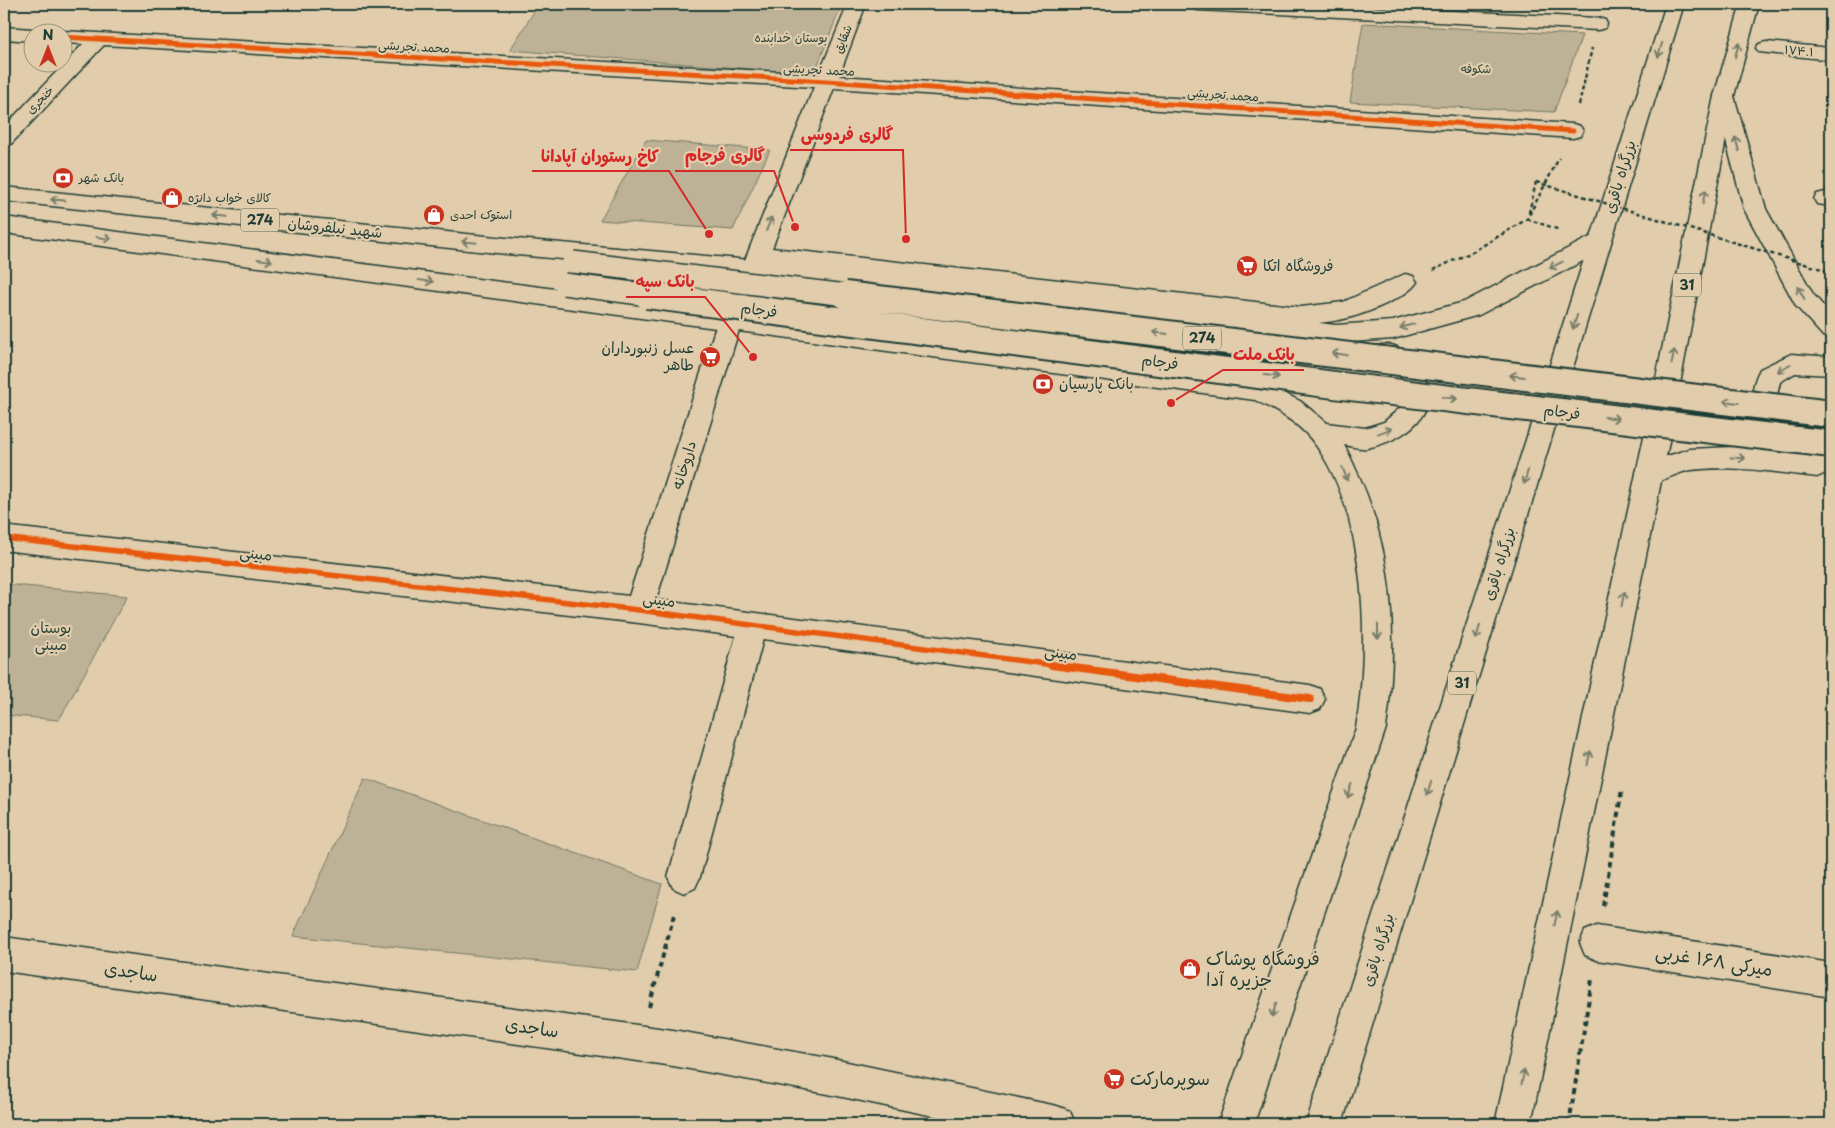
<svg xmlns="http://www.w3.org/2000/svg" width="1835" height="1128" font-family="'Playpen Sans','Playpen Sans Arabic',sans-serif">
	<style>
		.green { fill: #beb296; stroke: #6e7865 }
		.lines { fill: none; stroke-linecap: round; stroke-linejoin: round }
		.street-casing { stroke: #1f3d34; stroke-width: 3 }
		.primary-casing { stroke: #1f3d34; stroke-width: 3 }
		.highway-casing { stroke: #1f3d34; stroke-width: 3 }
		.path-far1 { stroke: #1f3d34; stroke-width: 2.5; stroke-dasharray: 4 3; stroke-linecap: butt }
		.path { stroke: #1f3d34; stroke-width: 4; stroke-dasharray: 5.5 4.5; stroke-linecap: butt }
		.street { fill: #e1ccab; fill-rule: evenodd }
		.primary { fill: #e1ccab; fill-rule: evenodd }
		.highway { fill: #e1ccab; fill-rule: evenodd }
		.primary-bridge-far1-casing { stroke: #1f3d34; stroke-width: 24; stroke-linecap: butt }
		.primary-bridge-casing { stroke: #1f3d34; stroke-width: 30; stroke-linecap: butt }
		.path-bridge { stroke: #1f3d34; stroke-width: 2.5; stroke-dasharray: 4 3; stroke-linecap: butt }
		.primary-bridge-far1 { stroke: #e1ccab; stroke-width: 21 }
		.primary-bridge { stroke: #e1ccab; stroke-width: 26 }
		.cycleway-far2-casing { stroke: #e1ccab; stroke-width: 8 }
		.cycleway-far1-casing { stroke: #e1ccab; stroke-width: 9 }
		.cycleway-casing { stroke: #e1ccab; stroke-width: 11 }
		.cycleway-far2 { stroke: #e8590c; stroke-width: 5 }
		.cycleway-far1 { stroke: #e8590c; stroke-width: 5.5 }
		.cycleway { stroke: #e8590c; stroke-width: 8 }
		.oneway { stroke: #767d6a }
		.labels { text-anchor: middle; stroke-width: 4.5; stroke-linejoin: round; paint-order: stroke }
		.far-park-label { font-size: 12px; fill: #274339; stroke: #e1ccab }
		.far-street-label { font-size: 12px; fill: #1f3d34; stroke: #e1ccab }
		.far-poi-label { font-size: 12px; fill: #1f3d34; stroke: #e1ccab; text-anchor: start }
		.shield { fill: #e1ccab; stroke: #596858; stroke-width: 1 }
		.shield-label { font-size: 14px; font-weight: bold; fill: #1f3d34 }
		.street-label { font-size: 15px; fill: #1f3d34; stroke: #e1ccab }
		.poi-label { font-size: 15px; fill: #1f3d34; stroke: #e1ccab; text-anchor: start }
		.park-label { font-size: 15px; fill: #274339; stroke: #e1ccab }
		.near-poi-label { font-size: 18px; fill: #1f3d34; stroke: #e1ccab; text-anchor: start }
		.near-street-label { font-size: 18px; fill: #1f3d34; stroke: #e1ccab }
		.leader { fill: none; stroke: #d62828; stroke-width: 2 }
		.callout-dot { fill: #d62828; stroke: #e1ccab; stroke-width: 2 }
		.callout-label { font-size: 16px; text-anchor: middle; font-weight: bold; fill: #d62828; stroke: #e1ccab; stroke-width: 4.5; stroke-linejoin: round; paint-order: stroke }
	</style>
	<rect width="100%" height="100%" fill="#e1ccab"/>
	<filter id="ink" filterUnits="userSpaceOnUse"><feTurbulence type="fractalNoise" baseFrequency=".02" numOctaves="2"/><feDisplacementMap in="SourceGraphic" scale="10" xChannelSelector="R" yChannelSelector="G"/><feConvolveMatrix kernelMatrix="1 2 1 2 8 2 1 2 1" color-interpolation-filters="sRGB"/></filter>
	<g filter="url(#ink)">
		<!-- green -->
		<path class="green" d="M539,4H842L814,74L510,50Z
			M1363,23L1582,35L1554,112L1350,102Z
			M646,140L770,150L733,230L600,220Z
			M4,584L127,596L59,720L4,715Z
			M365,778L662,884L637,972L293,936Z"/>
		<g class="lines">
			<!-- street casing -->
			<g class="street-casing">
				<path id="street" d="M848,4H866L839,76L1573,124L1580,126L1583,131L1580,136L1573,138L834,88L772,248L1301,307L1343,302L1405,274L1413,276L1417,282C1408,297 1365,314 1348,318C1333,322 1316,323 1301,325L766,263L760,276L752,278L744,276L741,270L814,87L104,45L11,144L4,146V127L83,44L62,43V32H57L62,31L819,74Z
					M1189,4H1305L1598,18L1605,20L1607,24L1605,28L1598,30L1198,10L1191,8Z
					M4,27L32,29L40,32H32V41L4,39Z
					M1766,42L1831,48V60L1759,52L1756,48L1759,44Z
					M1825,192H1831V206L1817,204L1814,199L1817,194Z
					M730,311L738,314L742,320L656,600L1310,685L1320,689L1325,699L1320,709L1310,713L763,639L700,877L695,888L684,893L673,888L668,877L736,636L639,623L11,551H4V529L11,527L629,596L718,320L722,314Z
					M1597,926L1831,963V997L1597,960L1585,955L1580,943L1585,931Z
					M4,937L673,1030L828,1058L1057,1106L1070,1111L1075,1124H972L828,1094L673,1066L4,971Z"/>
			</g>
			<!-- primary casing -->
			<g class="primary-casing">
				<path id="primary" d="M1724,90L1731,92L1734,96L1766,209L1813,294L1831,315V339L1823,336L1796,306L1744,209L1714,96L1717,92Z
					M4,187L517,239L874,271L1336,325L1393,321L1464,302L1592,236L1600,234L1608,236L1611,242L1608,248L1479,315L1393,339L1336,343L874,287L517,255L4,201Z
					M4,217L1259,381L1300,401L1327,423L1365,428L1384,422L1400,408L1405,397L1401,377L1384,362L1377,358L1374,352L1377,346C1390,342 1399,346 1408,355C1454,398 1416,438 1367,448C1360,449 1351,446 1344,445C1350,455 1354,466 1359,476C1394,553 1398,646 1386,728L1254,1124H1218L1356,728C1370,643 1367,508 1311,439C1296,421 1275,410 1255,400L4,233Z
					M1791,354L1831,357V375L1795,373L1780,382C1768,422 1797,438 1831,450V471L1828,470L1826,473L1817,477C1775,472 1733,465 1691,470C1673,473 1657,487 1640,481L1636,473L1640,465L1689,449L1734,447L1784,452C1755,433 1743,401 1760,369Z"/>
			</g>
			<!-- highway casing -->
			<g class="highway-casing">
				<path id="highway" d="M1666,4H1684L1342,1124H1306Z
					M1741,4H1759L1734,96L1671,432L1531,1124H1495L1645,432L1714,96Z"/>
			</g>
			<!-- path-far1 -->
			<path class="path-far1" d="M1579,105L1592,48
				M1529,213L1536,182
				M1527,219L1560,230
				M1433,270L1474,251L1527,219L1559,158
				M1828,271L1831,280"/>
			<!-- path -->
			<path class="path" d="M1603,906L1622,789
				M649,1007L675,911
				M1569,1124L1592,979"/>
			<!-- street -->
			<use href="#street" class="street"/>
			<!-- primary -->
			<use href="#primary" class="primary"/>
			<!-- highway -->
			<use href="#highway" class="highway"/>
			<!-- primary-bridge-far1 casing -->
			<g class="primary-bridge-far1-casing">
				<path id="primary-bridge-far1" d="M573,262L855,296
					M564,284L656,296"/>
			</g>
			<!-- primary-bridge casing -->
			<g class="primary-bridge-casing">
				<path id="primary-bridge" d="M647,295L1342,386L1831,444
					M845,295L1831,414"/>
			</g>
			<!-- path-bridge -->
			<path class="path-bridge" d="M1536,182L1828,271"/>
			<!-- primary-bridge-far1 -->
			<use href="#primary-bridge-far1" class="primary-bridge-far1"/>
			<!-- primary-bridge -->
			<use href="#primary-bridge" class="primary-bridge"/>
			<!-- cycleway-far2 casing -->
			<g class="cycleway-far2-casing">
				<path id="cycleway-far2" d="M62,37L826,81L1573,131"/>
			</g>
			<!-- cycleway-far1 casing -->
			<g class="cycleway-far1-casing">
				<path id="cycleway-far1" d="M4,540L11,539L639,610L1060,666"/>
			</g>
			<!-- cycleway casing -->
			<g class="cycleway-casing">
				<path id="cycleway" d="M1051,665L1310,699"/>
			</g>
			<!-- cycleway-far2 -->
			<use href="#cycleway-far2" class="cycleway-far2"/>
			<!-- cycleway-far1 -->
			<use href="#cycleway-far1" class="cycleway-far1"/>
			<!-- cycleway -->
			<use href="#cycleway" class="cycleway"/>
		</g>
		<!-- one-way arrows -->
		<defs><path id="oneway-shaft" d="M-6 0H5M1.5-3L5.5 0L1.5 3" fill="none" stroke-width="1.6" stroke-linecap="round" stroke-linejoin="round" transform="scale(1.25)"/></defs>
		<g class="oneway">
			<use href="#oneway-shaft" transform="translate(1660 50) rotate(107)"/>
			<use href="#oneway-shaft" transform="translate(1737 50) rotate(-74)"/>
			<use href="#oneway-shaft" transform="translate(1737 144) rotate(-106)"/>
			<use href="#oneway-shaft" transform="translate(1704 197) rotate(-79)"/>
			<use href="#oneway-shaft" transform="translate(58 200) rotate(-174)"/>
			<use href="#oneway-shaft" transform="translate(220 216) rotate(-174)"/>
			<use href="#oneway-shaft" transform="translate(769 224) rotate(-68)"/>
			<use href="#oneway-shaft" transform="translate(104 238) rotate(8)"/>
			<use href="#oneway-shaft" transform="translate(469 242) rotate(-174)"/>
			<use href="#oneway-shaft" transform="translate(265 260) rotate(8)"/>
			<use href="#oneway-shaft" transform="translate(1556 265) rotate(153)"/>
			<use href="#oneway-shaft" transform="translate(426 281) rotate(8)"/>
			<use href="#oneway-shaft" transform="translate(1801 293) rotate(-119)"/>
			<use href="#oneway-shaft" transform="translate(1575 322) rotate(107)"/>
			<use href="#oneway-shaft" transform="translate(1407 326) rotate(165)"/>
			<use href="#oneway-shaft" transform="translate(1160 333) rotate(-173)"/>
			<use href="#oneway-shaft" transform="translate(1339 354) rotate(-173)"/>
			<use href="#oneway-shaft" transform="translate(1673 357) rotate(-79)"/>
			<use href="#oneway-shaft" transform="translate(1784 368) rotate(150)"/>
			<use href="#oneway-shaft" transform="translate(1272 376) rotate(7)"/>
			<use href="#oneway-shaft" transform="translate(1517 376) rotate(-173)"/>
			<use href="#oneway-shaft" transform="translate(1450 398) rotate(7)"/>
			<use href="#oneway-shaft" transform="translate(1731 402) rotate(-173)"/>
			<use href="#oneway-shaft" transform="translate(1612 418) rotate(7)"/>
			<use href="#oneway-shaft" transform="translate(1385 431) rotate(-20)"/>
			<use href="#oneway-shaft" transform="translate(1738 458) rotate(3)"/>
			<use href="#oneway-shaft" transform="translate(1345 474) rotate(69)"/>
			<use href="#oneway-shaft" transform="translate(1526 477) rotate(107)"/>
			<use href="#oneway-shaft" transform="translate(1623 599) rotate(-78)"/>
			<use href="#oneway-shaft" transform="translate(1378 632) rotate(90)"/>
			<use href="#oneway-shaft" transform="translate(1478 632) rotate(107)"/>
			<use href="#oneway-shaft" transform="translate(1589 758) rotate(-78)"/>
			<use href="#oneway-shaft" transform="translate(1429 788) rotate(107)"/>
			<use href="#oneway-shaft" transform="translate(1350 791) rotate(109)"/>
			<use href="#oneway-shaft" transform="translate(1556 918) rotate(-78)"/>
			<use href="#oneway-shaft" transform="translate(1274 1010) rotate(109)"/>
			<use href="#oneway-shaft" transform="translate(1523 1077) rotate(-78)"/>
		</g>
	</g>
	<!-- icons -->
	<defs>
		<g id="bank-disc" transform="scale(1.125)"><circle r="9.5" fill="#c8321e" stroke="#e1ccab"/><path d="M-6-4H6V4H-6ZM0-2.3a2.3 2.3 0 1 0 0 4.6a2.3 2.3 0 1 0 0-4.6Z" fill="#fff"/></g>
		<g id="shop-disc" transform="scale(1.125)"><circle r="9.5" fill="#c8321e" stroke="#e1ccab"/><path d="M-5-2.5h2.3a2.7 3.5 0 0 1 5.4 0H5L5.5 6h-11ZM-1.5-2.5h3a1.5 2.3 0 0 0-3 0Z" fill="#fff"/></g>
		<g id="supermarket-disc" transform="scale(1.125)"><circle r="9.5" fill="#c8321e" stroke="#e1ccab"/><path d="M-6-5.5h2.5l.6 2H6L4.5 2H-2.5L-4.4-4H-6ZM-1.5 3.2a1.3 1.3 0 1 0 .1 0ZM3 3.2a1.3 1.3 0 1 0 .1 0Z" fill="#fff"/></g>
	</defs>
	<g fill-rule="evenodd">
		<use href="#bank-disc" x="63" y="178"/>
		<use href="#shop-disc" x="172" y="198"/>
		<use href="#shop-disc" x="434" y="215"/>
		<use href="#supermarket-disc" x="1247" y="266"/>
		<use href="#supermarket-disc" x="710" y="357"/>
		<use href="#bank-disc" x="1043" y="384"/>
		<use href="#shop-disc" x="1190" y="969"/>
		<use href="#supermarket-disc" x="1114" y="1079"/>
	</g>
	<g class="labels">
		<!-- far-park labels -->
		<g class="far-park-label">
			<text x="791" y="42">بوستان خدابنده</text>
			<text x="1476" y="73">شکوفه</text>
		</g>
		<!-- far-street labels -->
		<g class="far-street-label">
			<text transform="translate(843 39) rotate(-68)" y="4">شقایق</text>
			<text transform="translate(414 47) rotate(3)" y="4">محمد تجریشی</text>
			<text transform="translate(1799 51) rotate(5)" y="4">۱۷۴.۱</text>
			<text transform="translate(819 70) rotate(3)" y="4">محمد تجریشی</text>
			<text transform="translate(1223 95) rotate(4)" y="4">محمد تجریشی</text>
			<text transform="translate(40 100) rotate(-46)" y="4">خنجری</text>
		</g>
		<!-- far-poi labels -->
		<g class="far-poi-label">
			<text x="79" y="182">بانک شهر</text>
			<text x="188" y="202">کالای خواب دانژه</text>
			<text x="450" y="219">استوک احدی</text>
		</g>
		<!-- shield labels -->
		<g class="shield">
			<rect x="241" y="208.5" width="38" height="23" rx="4"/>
			<rect x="1673" y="273.5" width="28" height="23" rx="4"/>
			<rect x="1183" y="326.5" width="38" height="23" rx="4"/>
			<rect x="1448" y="671.5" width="28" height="23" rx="4"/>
		</g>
		<g class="shield-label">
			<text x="260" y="225">274</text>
			<text x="1687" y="290">31</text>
			<text x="1202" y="343">274</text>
			<text x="1462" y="688">31</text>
		</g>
		<!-- street labels -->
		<g class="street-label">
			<text transform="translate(1620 177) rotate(-73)" y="5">بزرگراه باقری</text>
			<text transform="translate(335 228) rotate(6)" y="5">شهید نیلفروشان</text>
			<text transform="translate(759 310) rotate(7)" y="5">فرجام</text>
			<text transform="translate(1160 362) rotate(7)" y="5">فرجام</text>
			<text transform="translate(1562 412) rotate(7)" y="5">فرجام</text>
			<text transform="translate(684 465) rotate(-73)" y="5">داروخانه</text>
			<text transform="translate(256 554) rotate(6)" y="5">مبینی</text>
			<text transform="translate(1499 564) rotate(-73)" y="5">بزرگراه باقری</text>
			<text transform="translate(659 600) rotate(7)" y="5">مبینی</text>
			<text transform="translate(1061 653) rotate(8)" y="5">مبینی</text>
			<text transform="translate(1378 950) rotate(-73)" y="5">بزرگراه باقری</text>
		</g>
		<!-- poi labels -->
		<g class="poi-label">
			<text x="1263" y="271">فروشگاه اتکا</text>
			<text x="694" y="353" text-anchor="end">عسل زنبورداران<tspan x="694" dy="17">طاهر</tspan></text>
			<text x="1059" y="389">بانک پارسیان</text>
		</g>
		<!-- park labels -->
		<g class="park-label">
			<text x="51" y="633">بوستان<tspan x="51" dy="17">مبینی</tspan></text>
		</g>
		<!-- near-poi labels -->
		<g class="near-poi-label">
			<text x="1206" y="965">فروشگاه پوشاک<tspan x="1206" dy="21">جزیره آدا</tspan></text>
			<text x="1130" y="1085">سوپرمارکت</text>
		</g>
		<!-- near-street labels -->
		<g class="near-street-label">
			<text transform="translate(1714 961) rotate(9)" y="6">میرکی ۱۶۸ غربی</text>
			<text transform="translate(131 972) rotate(8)" y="6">ساجدی</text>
			<text transform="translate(532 1028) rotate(8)" y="6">ساجدی</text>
		</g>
	</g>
	<!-- callouts -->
	<path class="leader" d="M906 239L903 150H790M795 227L774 171H675M709 234L669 171H532M753 357L705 297H626M1171 403L1223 370H1304"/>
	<g class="callout-dot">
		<circle cx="906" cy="239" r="5"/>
		<circle cx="795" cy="227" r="5"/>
		<circle cx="709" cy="234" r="5"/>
		<circle cx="753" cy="357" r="5"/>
		<circle cx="1171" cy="403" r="5"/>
	</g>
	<g class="callout-label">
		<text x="847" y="140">گالری فردوسی</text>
		<text x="725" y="161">گالری فرجام</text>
		<text x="600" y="162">کاخ رستوران آپادانا</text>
		<text x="665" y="287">بانک سپه</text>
		<text x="1264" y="360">بانک ملت</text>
	</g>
	<!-- margin -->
	<rect width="1835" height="1128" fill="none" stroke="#e1ccab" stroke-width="20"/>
	<rect x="10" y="10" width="1815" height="1108" fill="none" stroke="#1f3d34" stroke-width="2" filter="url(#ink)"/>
	<!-- north arrow -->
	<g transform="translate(48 48)"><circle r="24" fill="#e1ccab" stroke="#93937b"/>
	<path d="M0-4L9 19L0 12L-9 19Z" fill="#c8321e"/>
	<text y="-8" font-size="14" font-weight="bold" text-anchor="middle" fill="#1f3d34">N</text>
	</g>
</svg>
